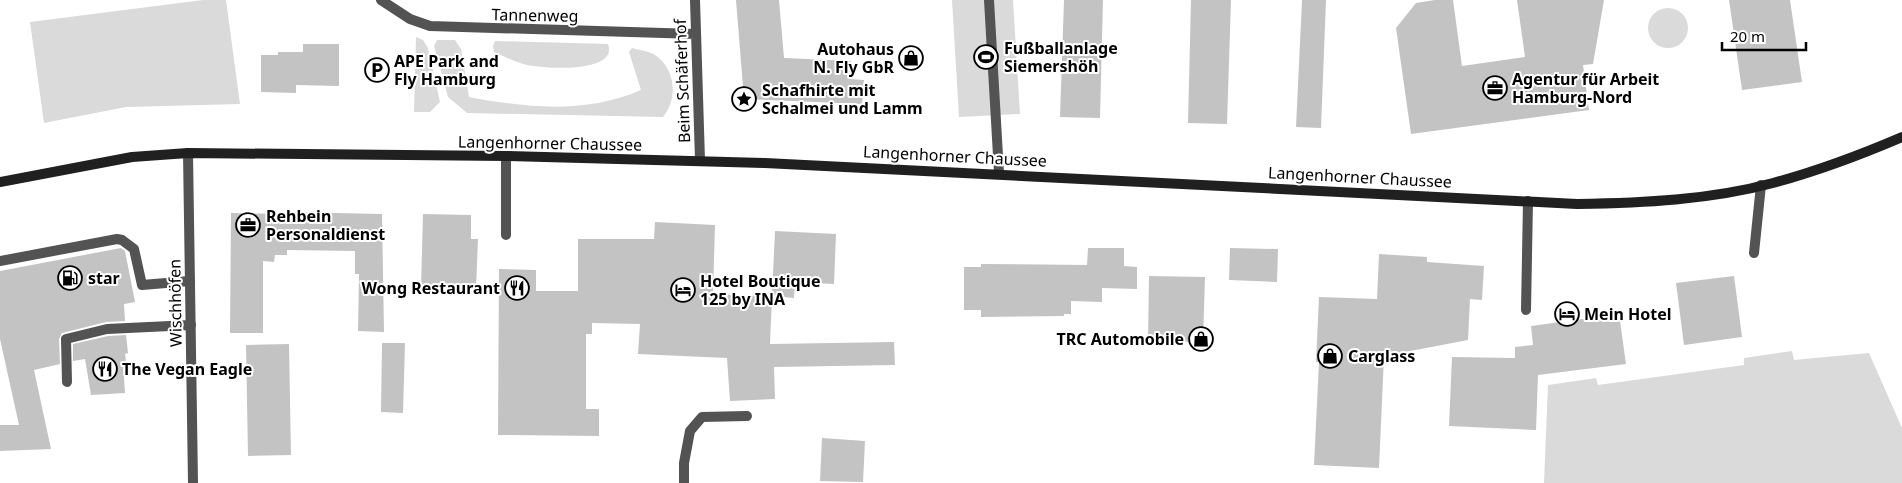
<svg xmlns="http://www.w3.org/2000/svg" width="1902" height="483" font-family="'Noto Sans',sans-serif">
	<style>
		.green { fill: #dadada }
		.building { fill: #c3c3c3 }
		.lines { fill: none; stroke-linecap: round; stroke-linejoin: round }
		.lane { stroke: #535353; stroke-width: 10 }
		.street { stroke: #535353; stroke-width: 10 }
		.secondary { stroke: #202020; stroke-width: 10 }
		.labels { text-anchor: middle; stroke-width: 4; stroke-linejoin: round; paint-order: stroke }
		.street-label { font-size: 16px; fill: #000; stroke: #fff }
		.poi-label { font-size: 16px; font-weight: bold; fill: #000; stroke: #fff; text-anchor: start }
	</style>
	<rect width="100%" height="100%" fill="#fff"/>
	<!-- green -->
	<path class="green" d="M203,0H226L240,104L126,107L44,123L30,22Z
		M952,0H1013L1020,114L959,117Z
		M1648 28a20 20 0 1 1 40 0a20 20 0 1 1-40 0Z
		M416,37L423,40L428,48L440,102L430,112H414Z
		M437,40H455L461,49L469,97C527,108 586,114 641,90L629,52L632,48C639,50 649,51 655,55C676,69 678,99 663,117L467,113L448,97L434,46Z
		M495,41L608,44C619,74 540,69 523,64C513,61 503,56 494,52L493,46Z
		M1792,351L1794,360L1869,353L1902,428V483H1544L1548,385L1596,378L1598,385L1744,365V358Z"/>
	<!-- building -->
	<path class="building" d="M736,0H779L784,58L851,61L850,79L864,80L862,104L744,99Z
		M1064,0H1103L1100,118L1060,117Z
		M1191,0H1231L1227,124L1188,123Z
		M1302,0H1326L1321,128L1296,127Z
		M1435,0H1453L1462,66L1525,57L1517,0H1604L1593,64L1583,65L1589,110L1411,134L1396,28L1416,3Z
		M1729,0H1790L1802,82L1742,90Z
		M303,44H339V86L296,85V93L261,92V55H278V52H303Z
		M288,212L382,214L384,332L358,331L359,274H355V251L287,250V255H275L274,262L263,261V333H230L231,213L288,214Z
		M423,214L471,215V239H478L476,289L421,287Z
		M655,222L715,225L713,294L772,296L770,344L894,342L895,365L774,367L775,399L730,401L727,358L638,354L640,324L592,323V334H586V409H599V436L498,435L499,269L536,270V291H578V239H654Z
		M775,231L836,234L834,284L795,282L794,298L772,296Z
		M121,248L125,251L135,302L124,304L125,321L106,322L62,333L59,339L60,364L34,370L51,449L0,451V425H19L0,339V271Z
		M1088,248H1124V266L1137,267V289L1102,288V302L1071,301V314H1064V316L981,317V310H964V267H981V264L1087,265Z
		M1230,248L1278,249L1277,282L1229,280Z
		M1379,254L1427,257V262L1484,266L1482,300L1470,299L1468,340L1384,356L1379,468L1314,465L1319,362H1316L1319,297L1377,299Z
		M1149,276L1205,277L1203,342L1148,341Z
		M1734,276L1742,337L1684,345L1676,283Z
		M1619,314L1626,364L1538,375L1536,430L1449,426L1452,357L1515,358V347L1533,345L1531,326Z
		M126,335L128,353L125,354L126,361L123,362L125,393L91,395L85,359L73,361V344L108,336Z
		M382,343H405L403,413L381,412Z
		M289,344L291,455L248,456L246,345Z
		M822,438L865,441L863,482L820,481Z"/>
	<g class="lines">
		<!-- lane -->
		<path class="lane" d="M989,0L999,173
			M506,235V156
			M1754,253L1761,185
			M0,261L117,239L122,240L134,249L142,285L190,281
			M1526,310L1528,201
			M67,382L66,339L107,329L191,325
			M684,483V463L690,431L702,417L747,416"/>
		<!-- street -->
		<path class="street" d="M381,0L410,19L430,26L696,34
			M695,0L700,160
			M188,153L193,483"/>
		<!-- secondary -->
		<path class="secondary" d="M0,182L132,157L188,153L506,156L765,163L1577,204C1642,203 1710,200 1773,183C1817,171 1860,155 1902,137"/>
	</g>
	<!-- icons -->
	<defs>
		<g id="stadium-ring" transform="scale(1.25)"><circle r="9.5" fill="#fff" stroke="#000" stroke-width="1.5"/><path d="M0-5a6.5 5 0 1 0 0 10a6.5 5 0 1 0 0-10ZM-3.5-1.8h7v3.6h-7Z" fill="#000"/></g>
		<g id="shop-ring" transform="scale(1.25)"><circle r="9.5" fill="#fff" stroke="#000" stroke-width="1.5"/><path d="M-5-2.5h2.3a2.7 3.5 0 0 1 5.4 0H5L5.5 6h-11ZM-1.5-2.5h3a1.5 2.3 0 0 0-3 0Z" fill="#000"/></g>
		<g id="parking-ring" transform="scale(1.25)"><circle r="9.5" fill="#fff" stroke="#000" stroke-width="1.5"/><path d="M-3.5-5.5H1a3.5 3.5 0 0 1 0 7H-1V5.5H-3.5ZM-1-3.4V-.6H.8a1.4 1.4 0 0 0 0-2.8Z" fill="#000"/></g>
		<g id="office-ring" transform="scale(1.25)"><circle r="9.5" fill="#fff" stroke="#000" stroke-width="1.5"/><path d="M-6-3h4V-5.5h4V-3h4V5H-6ZM-1-4.5V-3h2v-1.5ZM-6 0V1H6V0Z" fill="#000"/></g>
		<g id="sight-ring" transform="scale(1.25)"><circle r="9.5" fill="#fff" stroke="#000" stroke-width="1.5"/><path d="M0-6L1.8-2.2L6-1.7L2.9 1.2L3.7 5.4L0 3.3L-3.7 5.4L-2.9 1.2L-6-1.7L-1.8-2.2Z" fill="#000"/></g>
		<g id="fuel-ring" transform="scale(1.25)"><circle r="9.5" fill="#fff" stroke="#000" stroke-width="1.5"/><path d="M-5.5-6h7V0h2V4h1.3V-2.5L3-4.5l.8-.8L6-3V5H2.5V1h-1V6h-7ZM-4.2-4.7v3.2H.2V-4.7Z" fill="#000"/></g>
		<g id="restaurant-ring" transform="scale(1.25)"><circle r="9.5" fill="#fff" stroke="#000" stroke-width="1.5"/><path d="M-5-6h1v4h1v-4h1v4h1v-4h1v5L-1.5 .5V6h-2V.5L-5-1ZM5-6V6H3V1.5H1.5Q1.5-4 5-6Z" fill="#000"/></g>
		<g id="hotel-ring" transform="scale(1.25)"><circle r="9.5" fill="#fff" stroke="#000" stroke-width="1.5"/><path d="M-6-4.5h1.5V1H6V5H4.5V3h-9V5H-6ZM-4 0a1.8 1.8 0 1 1 3.6 0ZM.5 0V-2.5h3Q6-2.5 6 0Z" fill="#000"/></g>
	</defs>
	<g fill-rule="evenodd">
		<use href="#stadium-ring" x="986" y="57"/>
		<use href="#shop-ring" x="911" y="58"/>
		<use href="#parking-ring" x="377" y="70"/>
		<use href="#office-ring" x="1495" y="88"/>
		<use href="#sight-ring" x="744" y="99"/>
		<use href="#office-ring" x="248" y="225"/>
		<use href="#fuel-ring" x="70" y="278"/>
		<use href="#restaurant-ring" x="517" y="288"/>
		<use href="#hotel-ring" x="683" y="290"/>
		<use href="#hotel-ring" x="1567" y="314"/>
		<use href="#shop-ring" x="1201" y="339"/>
		<use href="#shop-ring" x="1330" y="356"/>
		<use href="#restaurant-ring" x="105" y="369"/>
	</g>
	<g class="labels">
		<!-- street labels -->
		<g class="street-label">
			<text transform="translate(535 15) rotate(1)" y="6">Tannenweg</text>
			<text transform="translate(682 81) rotate(-92)" y="6">Beim Schäferhof</text>
			<text transform="translate(550 143) rotate(1)" y="6">Langenhorner Chaussee</text>
			<text transform="translate(955 156) rotate(3)" y="6">Langenhorner Chaussee</text>
			<text transform="translate(1360 177) rotate(3)" y="6">Langenhorner Chaussee</text>
			<text transform="translate(175 303) rotate(-91)" y="6">Wischhöfen</text>
		</g>
		<!-- poi labels -->
		<g class="poi-label">
			<text x="1004" y="54">Fußballanlage<tspan x="1004" dy="18">Siemershöh</tspan></text>
			<text x="894" y="55" text-anchor="end">Autohaus<tspan x="894" dy="18">N. Fly GbR</tspan></text>
			<text x="394" y="67">APE Park and<tspan x="394" dy="18">Fly Hamburg</tspan></text>
			<text x="1512" y="85">Agentur für Arbeit<tspan x="1512" dy="18">Hamburg-Nord</tspan></text>
			<text x="762" y="96">Schafhirte mit<tspan x="762" dy="18">Schalmei und Lamm</tspan></text>
			<text x="266" y="222">Rehbein<tspan x="266" dy="18">Personaldienst</tspan></text>
			<text x="88" y="284">star</text>
			<text x="700" y="287">Hotel Boutique<tspan x="700" dy="18">125 by INA</tspan></text>
			<text x="500" y="294" text-anchor="end">Wong Restaurant</text>
			<text x="1584" y="320">Mein Hotel</text>
			<text x="1184" y="345" text-anchor="end">TRC Automobile</text>
			<text x="1348" y="362">Carglass</text>
			<text x="122" y="375">The Vegan Eagle</text>
		</g>
	</g>
	<!-- scale -->
	<path d="M1722 42v8h84v-8" fill="none" stroke="#000000" stroke-width="2.5"/>
	<text x="1730" y="42" font-size="15" fill="#000000" stroke="#ffffff" stroke-width="4" paint-order="stroke">20 m</text>
</svg>
